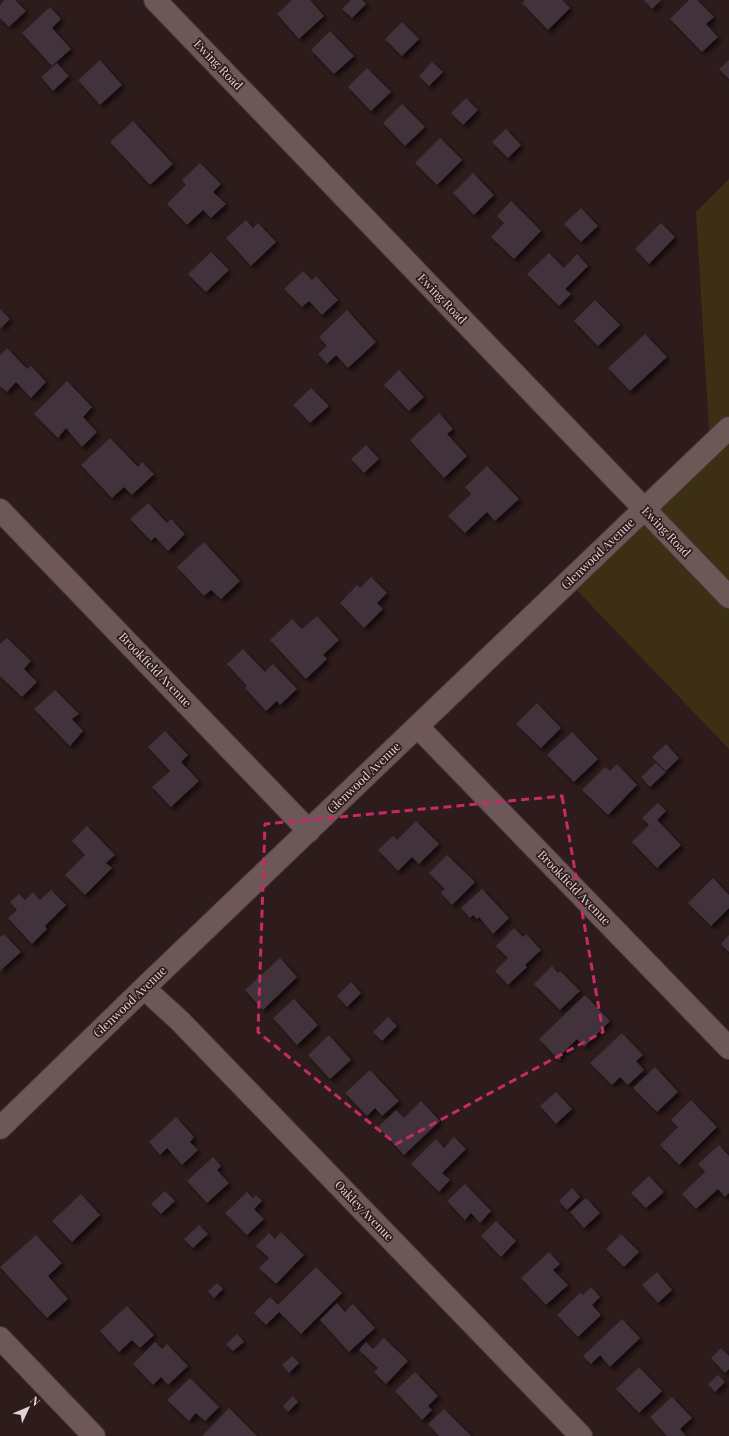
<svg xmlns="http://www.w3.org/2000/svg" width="729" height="1436" font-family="'Playfair Display',serif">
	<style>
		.green { fill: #3c2f13 }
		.building { fill: #42313a; filter: url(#shadow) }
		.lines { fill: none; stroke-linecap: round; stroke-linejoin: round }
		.minor-casing { stroke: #463738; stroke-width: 24 }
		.minor { stroke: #6d5757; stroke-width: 22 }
		.marked { fill: none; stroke: #c52b67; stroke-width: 3; stroke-dasharray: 8 5; stroke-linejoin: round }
		.labels { text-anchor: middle; stroke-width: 3.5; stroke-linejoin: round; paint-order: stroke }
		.street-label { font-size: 12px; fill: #e2d4d4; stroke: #2e1c1c }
	</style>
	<defs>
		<filter id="shadow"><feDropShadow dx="3.5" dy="3.5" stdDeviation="2" flood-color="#0009"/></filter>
	</defs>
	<rect width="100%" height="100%" fill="#2e1c1c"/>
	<!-- green -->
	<path class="green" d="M729,179V749L569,582L710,446L696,212Z"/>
	<!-- building -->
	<path class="building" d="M3,0H15L26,11L9,27L0,18V5L4,1Z
		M292,0H310L324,16L299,39L277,14Z
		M351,0H362L366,4L352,18L342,9Z
		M525,0H562L570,8L548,30L522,3Z
		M644,0H661L652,9Z
		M689,0H697L714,17L706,24L718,37L702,52L670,19Z
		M50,7L61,19L52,28L71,49L52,66L22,33Z
		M402,22L419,39L402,56L385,39Z
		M330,31L354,56L334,74L311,50Z
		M100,60L122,85L100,105L78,80Z
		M729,60V79L719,69Z
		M432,62L443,72L429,86L419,76Z
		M57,63L69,76L53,91L41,77Z
		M367,68L391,92L371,111L348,87Z
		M466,98L478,110L463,125L451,113Z
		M402,104L425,127L405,146L383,123Z
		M133,121L173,164L150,185L110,142Z
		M506,129L521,145L508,158L492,142Z
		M440,138L462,160L437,185L415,163Z
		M200,163L221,184L213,192L226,204L211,218L203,210L187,225L167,204L186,185L182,180Z
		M473,173L494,195L474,215L453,193Z
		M511,201L541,231L514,259L491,237L504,223L497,216Z
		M581,208L598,226L581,242L564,224Z
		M246,220L253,228L258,223L276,242L251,266L226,238Z
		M661,223L675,237L649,264L635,249Z
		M211,252L229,270L206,292L188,274Z
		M549,253L564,268L577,254L588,266L565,289L571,294L559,306L527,274Z
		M303,271L312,280L316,276L338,300L322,315L309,301L302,307L284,289Z
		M595,300L620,325L598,346L574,321Z
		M0,309L10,319L0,329Z
		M347,310L376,342L348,368L336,355L327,364L318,354L327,346L319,337Z
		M645,334L667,357L630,391L608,368Z
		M7,348L27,369L31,366L46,382L31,398L16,382L7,392L0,386V355Z
		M399,370L424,397L409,411L384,385Z
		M67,381L92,407L83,417L97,432L82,447L66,428L58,438L34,414Z
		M311,388L329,406L310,423L293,405Z
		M439,413L453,429L447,434L467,456L444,478L410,440Z
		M110,438L138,467L142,462L154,474L132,495L124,487L112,498L81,465Z
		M366,445L379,459L364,473L351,459Z
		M487,466L519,499L495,521L487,512L465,533L448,516L471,494L465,487Z
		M148,503L167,523L171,519L185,534L168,551L155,537L151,541L130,519Z
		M204,542L240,581L221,599L211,590L204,596L177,567Z
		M371,577L387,593L377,603L383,609L364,628L340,603L357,585L360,588Z
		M317,616L339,640L323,655L327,659L306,679L270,640L292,619L302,629Z
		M7,638L31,661L24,669L37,682L22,697L0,676V644Z
		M243,649L265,672L273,664L297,689L280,705L277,701L266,711L245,688L247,686L227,664Z
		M55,690L79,714L72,719L83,731L70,746L34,709Z
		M537,703L561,728L541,748L516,724Z
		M165,731L188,755L181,762L199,781L171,807L152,787L170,771L148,747Z
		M572,732L598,759L574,782L547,755Z
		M666,744L679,758L666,771L652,757Z
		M656,763L666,772L650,787L641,777Z
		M617,764L637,785L608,815L582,790L605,767L610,771Z
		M658,803L666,811L657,820L681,845L657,868L632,842L649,825L642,818Z
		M416,821L439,844L419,864L412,857L398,871L378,850L393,836L397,840Z
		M87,826L115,855L106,863L112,868L85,895L65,875L85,855L72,841Z
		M447,855L475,882L452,905L441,893L445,889L429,873Z
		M713,878L729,895V908L711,926L688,903Z
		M482,889L509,918L493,934L479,917L477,919L473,915L470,918L461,908Z
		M51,890L66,905L45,926L47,929L32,944L8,918L17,910L10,902L19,894L25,900L33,892L40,900Z
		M514,928L523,937L526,934L541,950L525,965L527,967L508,985L495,971L508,958L496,946Z
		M4,934L21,952L0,971V937Z
		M729,935V952L721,944Z
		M280,958L297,977L263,1010L245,990Z
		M552,966L558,973L560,971L580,991L560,1010L534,984Z
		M351,982L361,993L347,1007L337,996Z
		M585,995L610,1021L584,1047L577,1039L559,1057L561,1059L559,1060L539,1039Z
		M294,999L318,1025L297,1045L273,1018Z
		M388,1017L397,1026L382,1041L373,1032Z
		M622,1033L643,1055L636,1061L644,1070L628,1085L620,1077L612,1085L590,1063Z
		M329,1035L351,1060L330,1079L308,1055Z
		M655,1067L678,1092L657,1112L633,1088Z
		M370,1070L399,1101L382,1116L375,1108L367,1116L345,1093Z
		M556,1092L572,1109L556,1124L540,1106Z
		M691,1100L717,1127L679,1165L660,1145L678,1127L671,1120Z
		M421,1101L440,1121L404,1155L378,1127L396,1110L404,1118Z
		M176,1117L194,1137L190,1142L198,1150L182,1165L167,1148L160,1155L149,1142Z
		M454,1137L466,1149L442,1173L450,1180L439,1192L411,1164L436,1139L444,1148Z
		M719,1145L729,1156V1193L725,1197L718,1189L696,1209L682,1194L705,1172L698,1164Z
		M213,1157L221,1166L217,1170L229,1183L207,1203L187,1181Z
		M649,1176L664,1192L646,1208L631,1193Z
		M465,1184L491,1211L480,1223L471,1213L465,1220L447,1201Z
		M572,1188L580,1197L567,1210L559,1201Z
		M165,1191L175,1201L161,1214L151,1204Z
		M247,1192L253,1198L256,1195L262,1201L254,1209L264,1219L247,1235L225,1213Z
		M81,1194L100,1215L72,1242L52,1221Z
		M586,1198L600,1213L584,1228L570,1212Z
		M496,1221L516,1241L501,1257L481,1236Z
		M199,1225L208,1234L193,1248L184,1239Z
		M281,1232L304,1255L276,1284L259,1268L269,1258L256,1246L269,1233L275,1239Z
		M621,1234L639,1252L624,1267L606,1249Z
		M36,1235L62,1263L48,1276L68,1299L47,1318L0,1267Z
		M549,1252L560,1264L553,1270L568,1285L546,1305L521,1278Z
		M316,1267L342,1293L301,1334L279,1312L266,1325L254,1313L270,1297L278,1305Z
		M657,1272L672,1290L658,1303L642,1285Z
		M217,1283L223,1289L214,1298L208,1291Z
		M591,1287L600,1297L592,1305L601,1315L578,1337L557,1315L581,1292L583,1295Z
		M337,1303L345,1312L353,1304L375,1328L349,1352L320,1320Z
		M127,1306L154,1335L140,1348L132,1340L119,1352L100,1331Z
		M622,1319L640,1338L610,1367L600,1355L591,1364L583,1356Z
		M237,1334L244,1342L233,1351L226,1344Z
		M384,1338L408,1361L386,1384L374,1372L378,1368L359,1350L366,1342L373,1349Z
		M155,1342L162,1349L167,1344L188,1366L168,1385L161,1377L153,1385L133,1364Z
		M721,1348L729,1356V1369L725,1373L711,1358Z
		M292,1356L299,1363L289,1373L282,1365Z
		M639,1367L662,1391L639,1413L616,1389Z
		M415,1372L438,1396L428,1406L432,1410L422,1420L395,1391Z
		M718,1375L725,1382L715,1392L708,1384Z
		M190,1378L219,1407L205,1421L196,1413L189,1421L167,1400Z
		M293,1396L298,1402L288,1412L283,1406Z
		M672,1397L692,1418L680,1429L686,1436H667L650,1417Z
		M229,1408L257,1436H204L203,1435Z
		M444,1409L471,1436H439L428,1424Z"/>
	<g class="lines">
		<!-- minor casing -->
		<g class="minor-casing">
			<path id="minor" d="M155,0L729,597
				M0,510L309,831
				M418,727L729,1048
				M144,988L180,1021L581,1436
				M0,1128L144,988L729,428
				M0,1338L94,1436"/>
		</g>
		<!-- minor -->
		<use href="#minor" class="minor"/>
	</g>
	<!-- marked area -->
	<path class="marked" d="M562,796L603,1032L396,1144L258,1032L265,824Z"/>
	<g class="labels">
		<!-- street labels -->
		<g class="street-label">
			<text transform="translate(218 65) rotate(46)" y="4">Ewing Road</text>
			<text transform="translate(442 299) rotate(46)" y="4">Ewing Road</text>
			<text transform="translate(666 532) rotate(46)" y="4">Ewing Road</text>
			<text transform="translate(598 554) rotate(-44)" y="4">Glenwood Avenue</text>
			<text transform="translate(155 670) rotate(46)" y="4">Brookfield Avenue</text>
			<text transform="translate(364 778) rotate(-44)" y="4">Glenwood Avenue</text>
			<text transform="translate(574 888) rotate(46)" y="4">Brookfield Avenue</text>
			<text transform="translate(130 1002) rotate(-44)" y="4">Glenwood Avenue</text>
			<text transform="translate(364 1211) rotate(46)" y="4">Oakley Avenue</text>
		</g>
	</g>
	<!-- north arrow -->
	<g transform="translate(28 1408) rotate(46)" stroke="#2e1c1c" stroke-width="3" paint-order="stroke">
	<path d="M0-3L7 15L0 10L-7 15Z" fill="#e2d4d4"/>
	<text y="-6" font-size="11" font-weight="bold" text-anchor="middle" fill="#e2d4d4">N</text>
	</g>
</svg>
